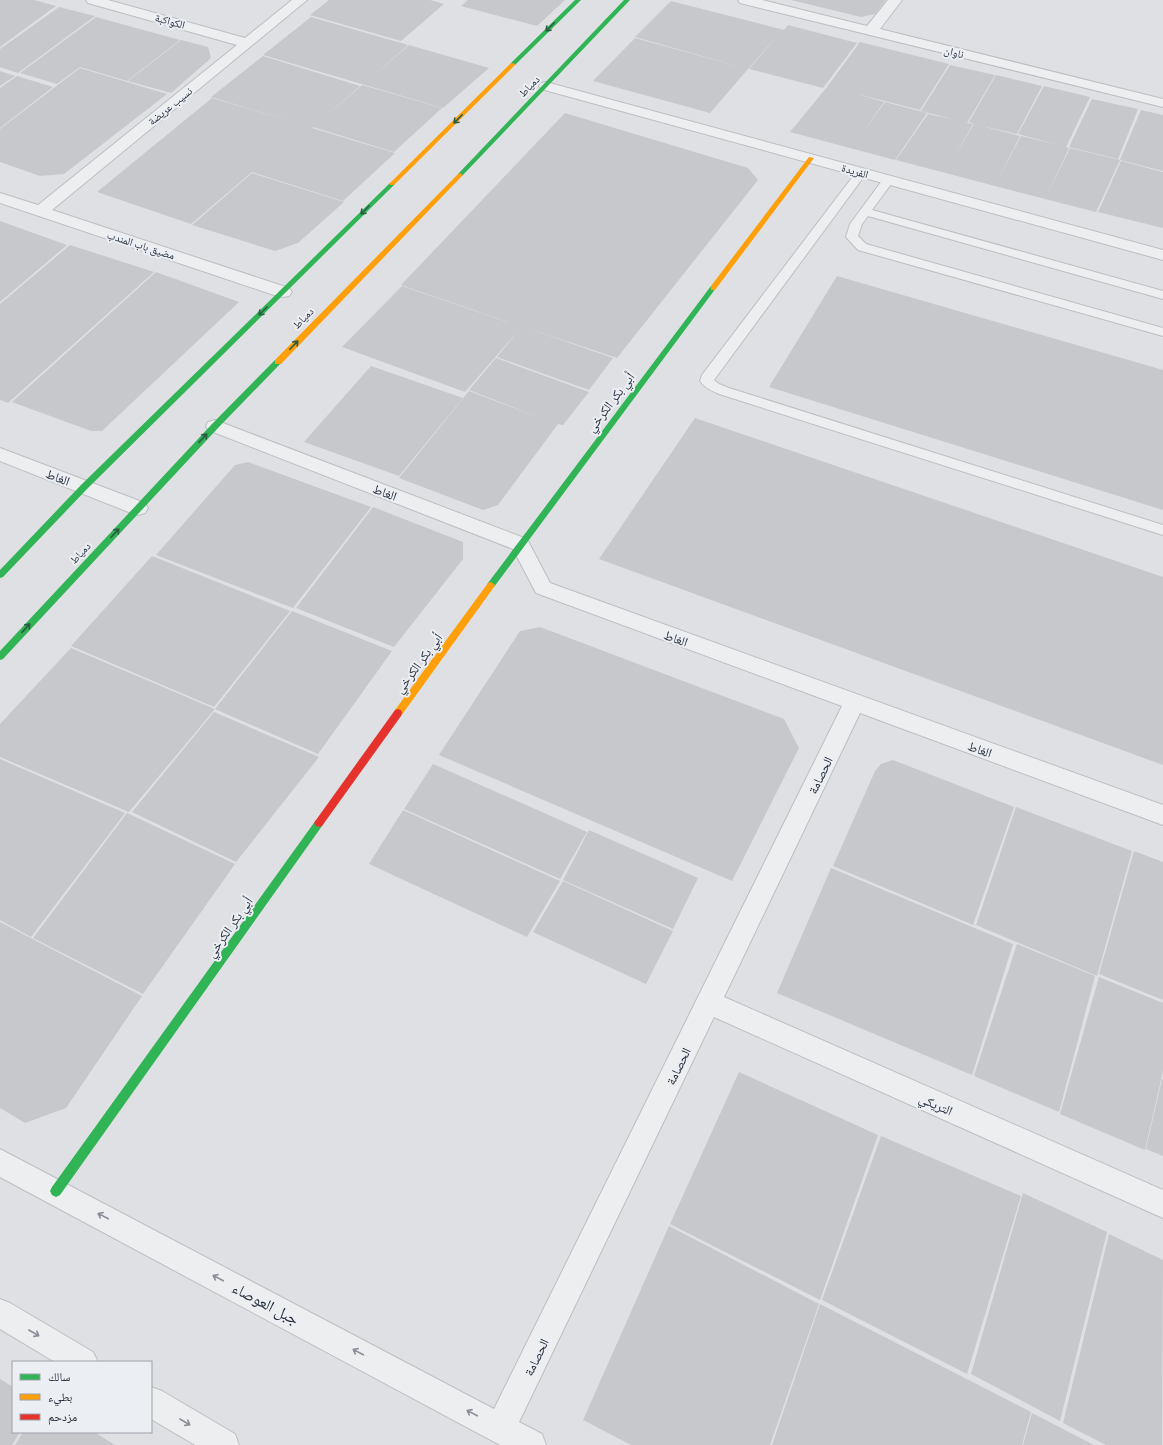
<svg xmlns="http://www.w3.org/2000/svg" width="1163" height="1445" font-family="'Exo 2','Noto Naskh Arabic',sans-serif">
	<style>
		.building { fill: #c7c8cb }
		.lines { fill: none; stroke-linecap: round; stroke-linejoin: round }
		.lane-casing { stroke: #bcbec1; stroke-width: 2 }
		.street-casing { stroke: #bcbec1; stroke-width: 2 }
		.lane { fill: #edeef0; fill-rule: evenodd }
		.street { fill: #edeef0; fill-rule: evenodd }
		.fast { fill: #30b455; fill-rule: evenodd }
		.slow { fill: #ff9f0a; fill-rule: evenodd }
		.jam { fill: #e5322d; fill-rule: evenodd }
		.oneway { stroke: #2a5d44 }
		.oneway2 { stroke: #8a8e96 }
		.labels { text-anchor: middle; stroke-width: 4; stroke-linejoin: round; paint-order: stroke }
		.far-street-label { font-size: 11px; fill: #272e3b; stroke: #ebeef3 }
		.street-label { font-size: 13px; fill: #272e3b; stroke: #ebeef3 }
		.near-street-label { font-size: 16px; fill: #272e3b; stroke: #ebeef3 }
	</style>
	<rect width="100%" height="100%" fill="#dee0e3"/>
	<!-- building -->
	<path class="building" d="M0,0H34L56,6L0,47Z
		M329,0H430L444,4L401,41L310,15Z
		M468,0H565L537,26L461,6Z
		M791,0H886L875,14L861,17Z
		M671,1L784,30L788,25L857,43L823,88L749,69L780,33L748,69L635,37Z
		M59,7L95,16L18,73L0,67V49Z
		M96,17L180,40L127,81L80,67L57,84L20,73Z
		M311,17L408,45L372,77L409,45L489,68L443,108L263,55Z
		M635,38L748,69L710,113L593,81Z
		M181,40L208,47L211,58L171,93L128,81Z
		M860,42L949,64L920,110L857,94L884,102L861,135L885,102L927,113L895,160L790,132L827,87Z
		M263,56L360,86L312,128L395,153L343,201L252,172L191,224L97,192L212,98L306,126L211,97Z
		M950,65L995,75L967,123L973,124L955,156L974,124L969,122L996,75L1042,86L1017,134L978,125L1020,136L998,180L1021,136L1058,145L1018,134L1044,86L1090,97L1066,147L1069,148L1045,199L896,160L928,114L956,120L921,111Z
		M80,68L167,94L64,174L40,176L0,162V129Z
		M0,71L15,76L0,86Z
		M17,76L53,87L0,128V88Z
		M362,85L442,108L394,152L313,127Z
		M1092,99L1138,109L1118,159L1069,147Z
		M1141,110L1163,115V171L1120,160Z
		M565,113L748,168L758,180L617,358L527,328L613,358L589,390L497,357L518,331L465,392L342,347L402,286L522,327L401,285Z
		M1070,148L1120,160L1096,212L1045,199Z
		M1121,161L1163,172V228L1098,212Z
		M252,173L344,202L298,243L275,251L192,225Z
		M0,221L67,245L0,302Z
		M70,245L154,272L8,403L0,400V304Z
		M156,272L239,302L102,431H91L12,402Z
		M837,276L1163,370V510L769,387Z
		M496,358L589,392L563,425L558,424L498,505L483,510L399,478L469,391L543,419L469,390Z
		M371,366L463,398L399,476L304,442Z
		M695,418L1163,577V765L599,559Z
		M248,462L371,507L293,608L156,555L235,465Z
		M373,507L463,542V559L394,647L296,608Z
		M152,556L290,611L214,707L71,646Z
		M292,611L392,651L318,754L215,709Z
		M540,627L784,719L799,748L732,881L439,755L520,631Z
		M71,648L215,709L129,812L0,757V724Z
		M214,712L319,757L236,862L132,812Z
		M0,759L125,813L31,937L0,920Z
		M893,760L1014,807L973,925L833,866L875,771L881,764Z
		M433,764L587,832L560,879L404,809Z
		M1016,807L1132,851L1097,976L976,925Z
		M403,810L560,881L527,937L369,864Z
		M127,813L235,864L143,994L33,938Z
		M589,830L698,878L673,929L563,880Z
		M1134,851L1163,862V1000L1099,974Z
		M831,868L1013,944L972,1075L777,993Z
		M563,881L673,931L646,984L533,932Z
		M0,922L142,996L66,1108L25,1123L0,1108Z
		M1017,944L1095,976L1059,1112L974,1076Z
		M1099,977L1163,1003V1071L1145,1150L1060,1114Z
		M739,1072L878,1135L820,1300L670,1224Z
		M1162,1079H1163V1156L1146,1149Z
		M881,1136L1021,1196L967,1374L822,1300Z
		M1023,1193L1107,1232L1060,1421L971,1374Z
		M669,1226L819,1304L770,1445H631L583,1420Z
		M1109,1234L1163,1260L1162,1445H1106L1063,1423Z
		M820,1304L1031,1412L1022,1445H772Z
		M0,1379L13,1387V1432H20L12,1445H0Z
		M1032,1413L1094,1445H1023Z
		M23,1432H94L115,1445H15Z"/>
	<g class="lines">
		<!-- lane casing -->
		<g class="lane-casing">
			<path id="lane" d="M861,170L865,171L867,173L865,175L714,380L719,384L729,388L1163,525V535L719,394C712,391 705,388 700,381L702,375L857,171Z
				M888,177L892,178L894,180L872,210L1163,291V299L868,216L862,224L858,236L866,244L1163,328V336L858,250L846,237L850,224L884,178Z"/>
		</g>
		<!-- street casing -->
		<g class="street-casing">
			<path id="street" d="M86,0H108L245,38L292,0H307L52,210L289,288L292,292L289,296L283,297L277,296L0,203V193L38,205L237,45L88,3Z
				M738,0H762L867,26L888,0H902L880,29L1163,99V107L740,3Z
				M546,82L1163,250V260L541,89L539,86L541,83Z
				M215,420L527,539L550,583L1163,805V825L860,713L724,997L1163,1190V1218L714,1017L519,1422L542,1434L546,1445H500L0,1177V1149L494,1409L842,706L536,593L513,549L208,430L206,426L208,422Z
				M0,448L145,503L148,508L145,513L138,515L131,513L0,461Z
				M0,1299L10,1303L93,1352L98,1362H55L0,1329Z
				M151,1387L162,1391L235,1434L239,1445H195L151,1419Z"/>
		</g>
		<!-- lane -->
		<use href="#lane" class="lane"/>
		<!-- street -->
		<use href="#street" class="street"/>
		<!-- fast -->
		<path class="fast" d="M575,0H581L515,65H511V63Z
			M624,0H630L462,176H458V174Z
			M392,182L395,184L394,185L87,489L3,577L0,578V570L81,485L390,183Z
			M711,286H715L716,288L494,587H488L487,585L488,583Z
			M275,360H281L282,362L218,428L3,659L0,660V651L212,424Z
			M319,819L322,820L324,823L322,826L60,1195L56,1197L52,1195L50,1191L52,1187L316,820Z"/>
		<!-- slow -->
		<path class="slow" d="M511,63L516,64L394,185H390V183Z
			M809,157L814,158L715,290H711V286Z
			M460,173L463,175L462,176L281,364H275V360L458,174Z
			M491,582L495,585L494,587L401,716H395L394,713L395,710L488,583Z"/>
		<!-- jam -->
		<path class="jam" d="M398,709L401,710L402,713L401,716L322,826L319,827L316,826L314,823L316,820L395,710Z"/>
	</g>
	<!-- one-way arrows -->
	<defs><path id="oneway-shaft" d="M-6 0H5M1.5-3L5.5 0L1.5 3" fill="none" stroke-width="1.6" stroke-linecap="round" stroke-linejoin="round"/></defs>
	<g class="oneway">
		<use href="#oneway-shaft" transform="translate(550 27) rotate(135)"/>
		<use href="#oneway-shaft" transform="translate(458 119) rotate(135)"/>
		<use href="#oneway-shaft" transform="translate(365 210) rotate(135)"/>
		<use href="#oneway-shaft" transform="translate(263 311) rotate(135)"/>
		<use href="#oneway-shaft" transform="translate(294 345) rotate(-46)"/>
		<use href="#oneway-shaft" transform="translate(203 438) rotate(-47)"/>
		<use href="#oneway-shaft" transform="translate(115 533) rotate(-47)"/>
		<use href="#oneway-shaft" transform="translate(26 628) rotate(-47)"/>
	</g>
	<g class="oneway2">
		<use href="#oneway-shaft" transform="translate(103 1216) rotate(-152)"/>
		<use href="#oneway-shaft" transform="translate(218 1278) rotate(-152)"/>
		<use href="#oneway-shaft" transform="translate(34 1333) rotate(30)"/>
		<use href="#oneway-shaft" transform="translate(358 1352) rotate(-152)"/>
		<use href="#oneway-shaft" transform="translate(472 1413) rotate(-152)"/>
		<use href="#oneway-shaft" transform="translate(185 1422) rotate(30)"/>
	</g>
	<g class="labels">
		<!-- far-street labels -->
		<g class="far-street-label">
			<text transform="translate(170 21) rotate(15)" y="4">الكواكبة</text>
			<text transform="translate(954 52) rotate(14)" y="4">ناوان</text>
			<text transform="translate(529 86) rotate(-46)" y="4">دمياط</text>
			<text transform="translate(170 106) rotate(-39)" y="4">نسيب عريضة</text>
			<text transform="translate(855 171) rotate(16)" y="4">الفريدة</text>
			<text transform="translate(141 245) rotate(18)" y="4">مضيق باب المندب</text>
			<text transform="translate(303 318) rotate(-46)" y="4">دمياط</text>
			<text transform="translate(80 553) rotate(-47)" y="4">دمياط</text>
		</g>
		<!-- street labels -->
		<g class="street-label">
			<text transform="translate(610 402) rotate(-53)" y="5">أبي بكر الكرخي</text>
			<text transform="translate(58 477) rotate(21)" y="5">الغاط</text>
			<text transform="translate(385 492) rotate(21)" y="5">الغاط</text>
			<text transform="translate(676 638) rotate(20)" y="5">الغاط</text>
			<text transform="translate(418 663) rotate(-54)" y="5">أبي بكر الكرخي</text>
			<text transform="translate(980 749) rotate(20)" y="5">الغاط</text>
			<text transform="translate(820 775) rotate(-64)" y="5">الحصامة</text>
			<text transform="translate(229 927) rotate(-55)" y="5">أبي بكر الكرخي</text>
			<text transform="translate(678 1066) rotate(-64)" y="5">الحصامة</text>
			<text transform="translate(936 1104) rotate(24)" y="5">التريكي</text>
			<text transform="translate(536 1357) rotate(-64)" y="5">الحصامة</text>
		</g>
		<!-- near-street labels -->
		<g class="near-street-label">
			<text transform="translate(266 1303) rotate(28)" y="6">جبل العوصاء</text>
		</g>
	</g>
	<!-- legend -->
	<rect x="12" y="1361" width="140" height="72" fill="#ebeef3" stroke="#9da1a9"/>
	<rect x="20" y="1374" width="20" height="6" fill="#30b455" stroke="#9da1a9"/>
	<text x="48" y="1381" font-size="12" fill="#272e3b">سالك</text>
	<rect x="20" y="1394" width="20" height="6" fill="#ff9f0a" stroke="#9da1a9"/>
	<text x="48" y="1401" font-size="12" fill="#272e3b">بطيء</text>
	<rect x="20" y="1414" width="20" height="6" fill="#e5322d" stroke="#9da1a9"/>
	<text x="48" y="1421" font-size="12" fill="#272e3b">مزدحم</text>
</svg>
